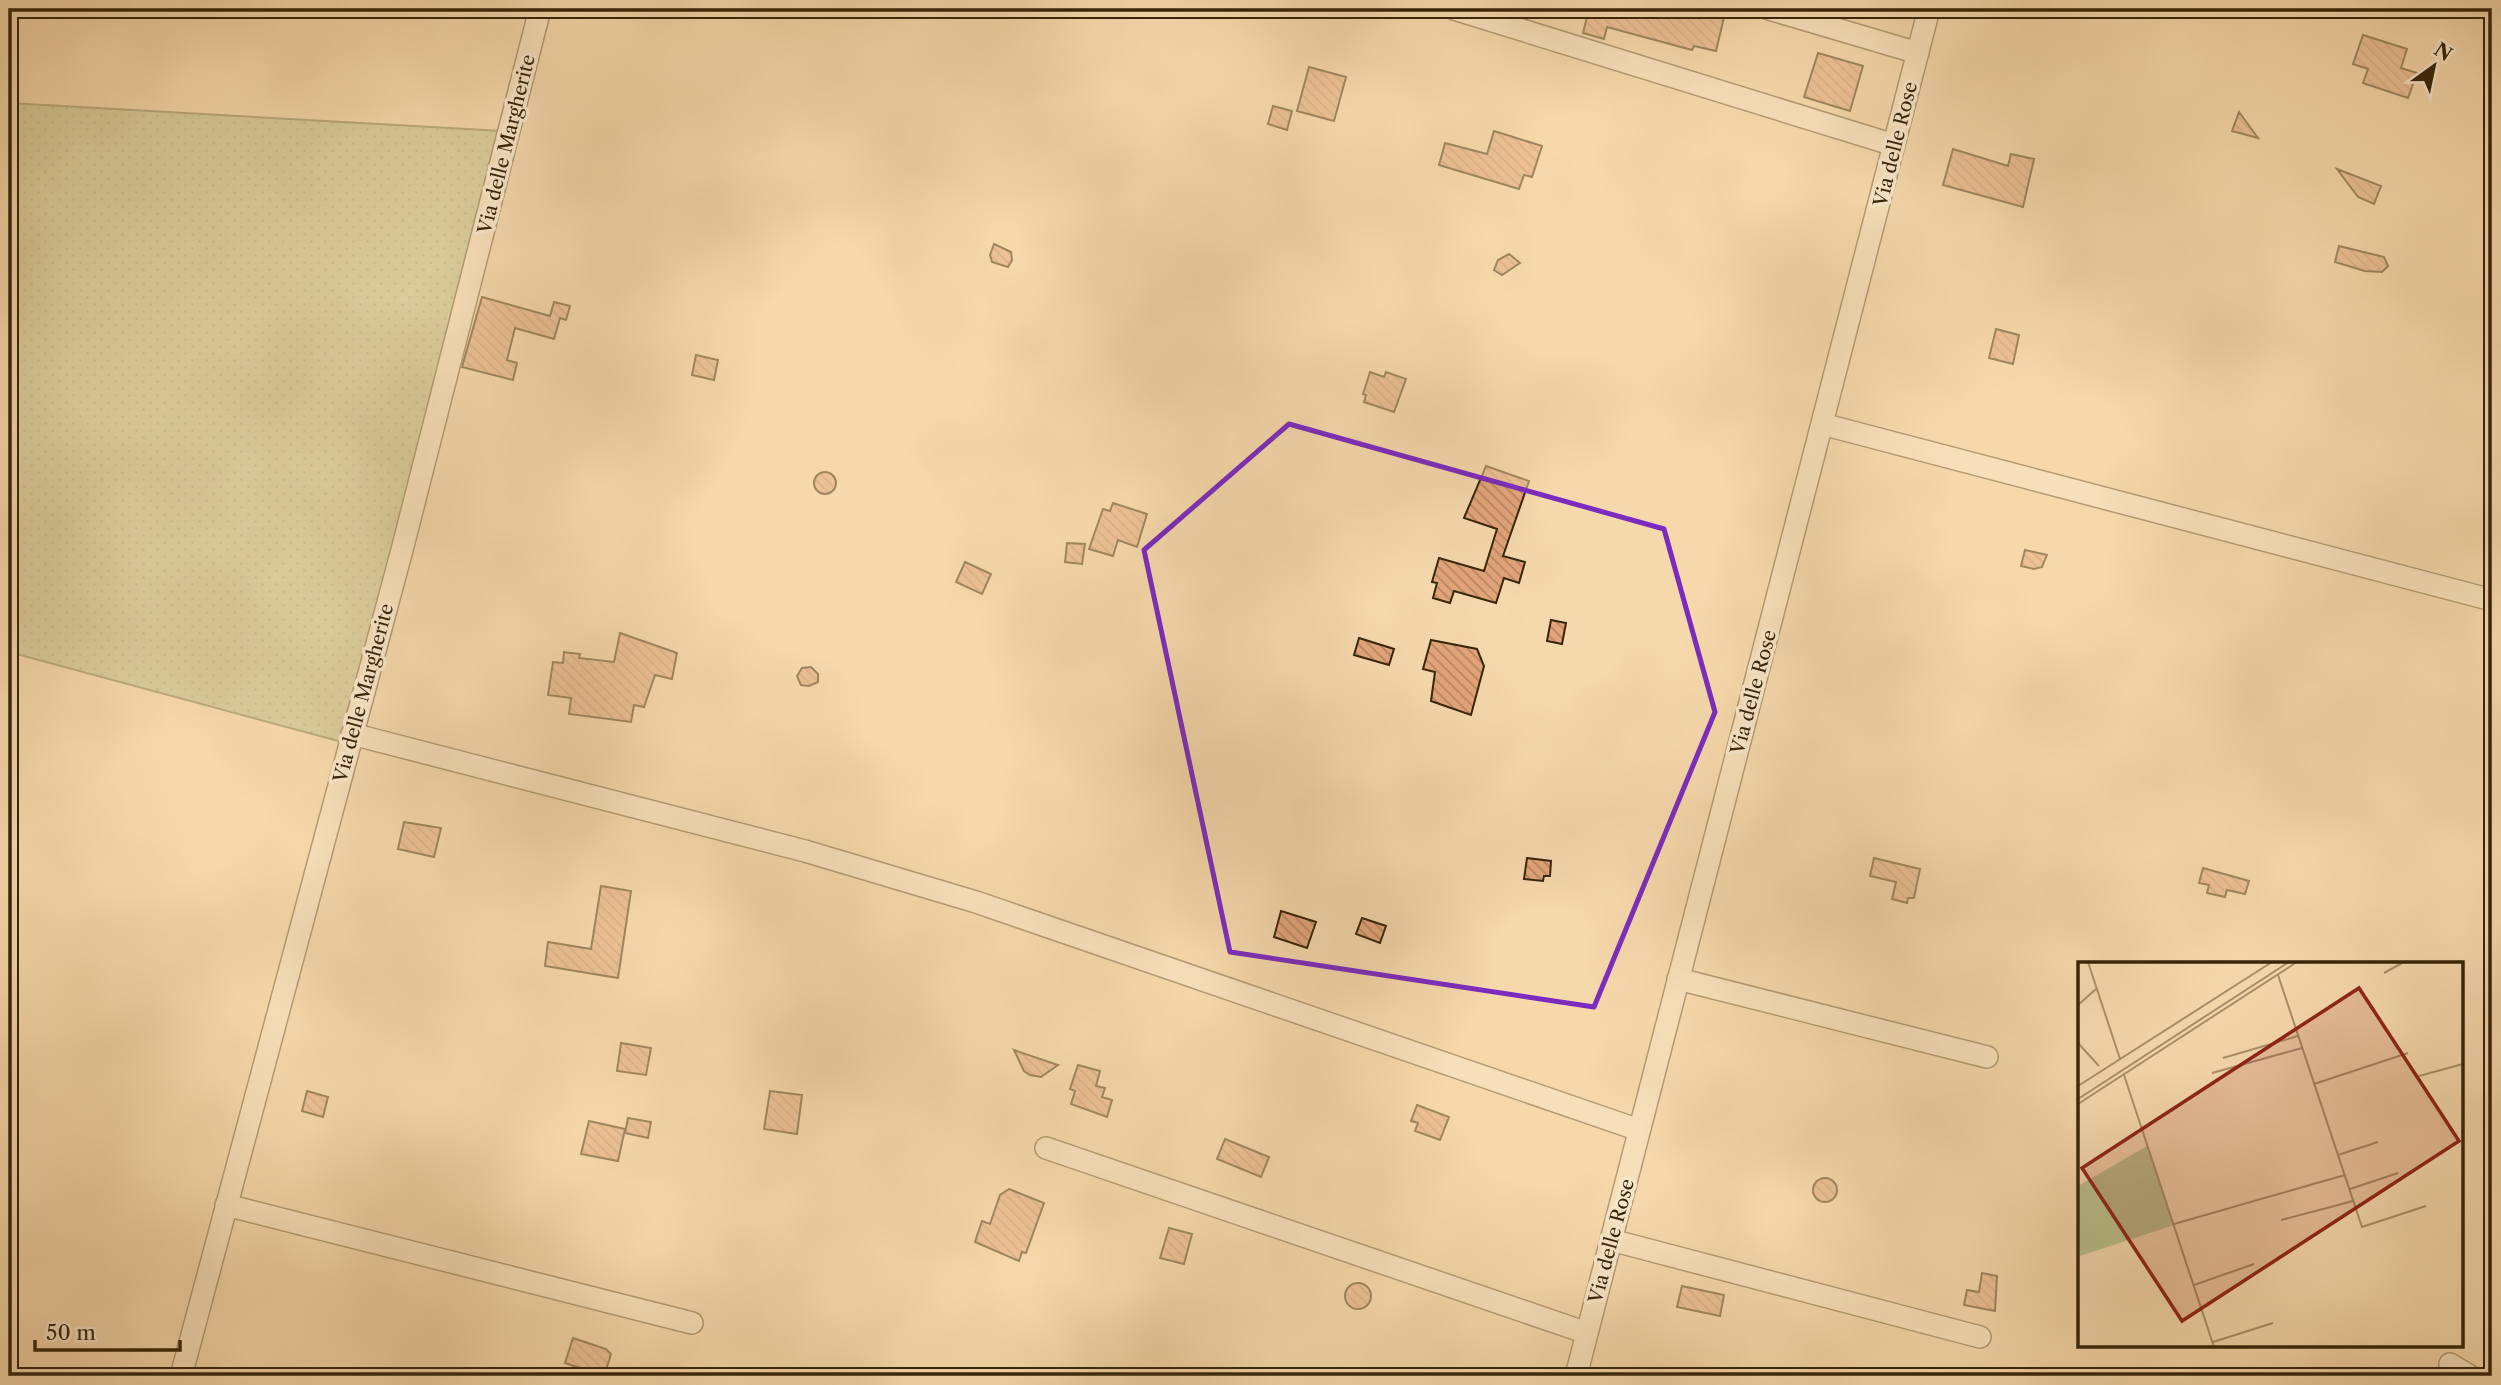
<svg xmlns="http://www.w3.org/2000/svg" width="2501" height="1385" font-family="'Libre Caslon Text',serif">
	<style>
		.grass { fill: url(#grass-dots); stroke: #787249; stroke-width: 2 }
		.building { fill: url(#building-back-hatch); stroke: #372508; stroke-width: 2 }
		.lines { fill: none; stroke-linecap: round; stroke-linejoin: round }
		.minor-casing { stroke: #665231; stroke-width: 24 }
		.minor { stroke: #f8e6c9; stroke-width: 21 }
		.marked { fill: none; stroke: #7b2cbf; stroke-width: 5; stroke-linejoin: round }
		.labels { text-anchor: middle; stroke-width: 7; stroke-linejoin: round; paint-order: stroke }
		.street-label { font-size: 19px; fill: #372508; stroke: #f8e6c9 }
		.inset-road { fill: none; stroke: #a9906a; stroke-width: 2 }
		.view { fill: #8f2418; fill-opacity: 0.15; stroke: #8f2418; stroke-width: 3.5 }
		.inset-edge { fill: none; stroke: #372508; stroke-width: 3.5 }
	</style>
	<defs>
		<pattern id="grass-dots" width="8" height="8" patternUnits="userSpaceOnUse" patternTransform="scale(1.75)"><rect width="8" height="8" fill="#babf8a"/><path d="M2 2h.1M6 6h.1" fill="none" stroke="#a0a476" stroke-width="1.8" stroke-linecap="round"/></pattern>
		<pattern id="building-back-hatch" width="6" height="6" patternUnits="userSpaceOnUse" patternTransform="scale(1.75)"><rect width="6" height="6" fill="#e3a57b"/><path d="M-1 5l2 2M0 0l6 6M5-1l2 2" fill="none" stroke="#b98663"/></pattern>
	</defs>
	<rect width="100%" height="100%" fill="#f5d8ac"/>
	<filter id="stains"><feTurbulence type="fractalNoise" baseFrequency=".00286" numOctaves="4"/><feColorMatrix values="0 0 0 0 .2 0 0 0 0 .09 0 0 0 0 .02 0 0 0 .5 -.17"/></filter>
	<radialGradient id="worn" r=".72"><stop offset=".6" stop-color="#630" stop-opacity="0"/><stop offset="1" stop-color="#630" stop-opacity=".3"/></radialGradient>
	<!-- grass -->
	<path class="grass" d="M9,103L502,131L342,742L9,652Z"/>
	<!-- building -->
	<path class="building" d="M1589,9H1726L1716,51L1694,46L1692,50L1607,27L1604,39L1583,33Z
		M2363,35L2407,49L2401,68L2417,73L2408,98L2363,83L2368,69L2353,64Z
		M1818,53L1863,66L1850,111L1804,97Z
		M1309,67L1346,77L1334,121L1297,111Z
		M1273,106L1292,111L1287,130L1268,124Z
		M2239,112L2258,138L2232,131Z
		M1494,131L1542,146L1532,177L1524,175L1519,189L1439,165L1445,143L1487,154Z
		M1953,149L2008,166L2011,154L2034,159L2023,207L1943,185Z
		M2337,169L2381,186L2374,204L2358,197Z
		M994,244L1011,252L1012,260L1008,267L992,262L990,255Z
		M2339,246L2384,257L2388,266L2382,272L2365,271L2335,262Z
		M1509,254L1520,263L1502,275L1494,270L1498,260Z
		M482,297L550,316L554,302L570,306L566,320L560,318L554,339L515,328L507,360L517,363L513,380L462,367Z
		M1996,329L2019,335L2013,364L1989,358Z
		M696,355L718,360L714,380L692,375Z
		M1370,372L1384,377L1386,372L1406,379L1394,412L1364,402L1366,395L1363,394Z
		M1486,466L1529,481L1503,556L1525,562L1519,583L1504,578L1496,603L1454,591L1450,603L1433,598L1437,583L1432,582L1439,558L1484,571L1497,529L1464,518Z
		M814 483a11 11 0 1 1 22 0a11 11 0 1 1-22 0Z
		M1113,503L1147,514L1137,547L1118,540L1113,556L1089,549L1103,509L1110,511Z
		M1067,543L1085,544L1082,564L1065,562Z
		M2025,550L2047,555L2042,567L2034,569L2021,566Z
		M965,562L991,574L982,594L956,582Z
		M1551,620L1566,623L1562,644L1547,641Z
		M620,633L677,653L672,679L655,675L644,707L634,705L631,722L569,714L571,698L548,695L553,662L563,663L564,652L580,654L579,658L614,662Z
		M1359,638L1394,649L1389,665L1354,655Z
		M1431,640L1477,649L1484,666L1471,715L1431,701L1435,672L1423,669Z
		M811,667L818,674V682L809,686L801,685L797,676L802,668Z
		M404,822L441,828L434,857L398,849Z
		M1527,858L1551,861L1550,876H1544L1543,881L1524,879Z
		M1874,858L1920,869L1914,898H1908L1907,903L1892,899L1896,882L1870,876Z
		M2203,868L2249,881L2245,894L2227,890L2225,897L2207,893L2209,885L2199,883Z
		M601,886L631,891L618,978L545,966L548,942L591,949Z
		M1281,911L1316,922L1307,948L1274,937Z
		M1362,918L1386,926L1380,943L1356,934Z
		M621,1043L651,1048L646,1075L617,1071Z
		M1014,1050L1058,1065L1041,1077L1030,1075L1024,1071Z
		M1078,1065L1100,1071L1096,1086L1105,1088L1102,1097L1112,1100L1107,1117L1071,1104L1075,1091L1070,1089Z
		M307,1091L328,1097L323,1117L302,1111Z
		M770,1091L802,1095L797,1134L764,1129Z
		M1417,1105L1449,1117L1440,1140L1415,1131L1418,1123L1411,1121Z
		M628,1118L651,1122L648,1138L625,1133Z
		M589,1121L625,1129L618,1161L581,1154Z
		M1225,1139L1269,1157L1261,1177L1217,1159Z
		M1813 1190a12 12 0 1 1 24 0a12 12 0 1 1-24 0Z
		M1009,1189L1044,1203L1026,1253L1022,1252L1019,1261L975,1242L982,1221L990,1224L1000,1195Z
		M1169,1228L1192,1234L1184,1264L1160,1258Z
		M1982,1273L1997,1276L1995,1311L1964,1305L1967,1290L1979,1292Z
		M1345 1296a13 13 0 1 1 26 0a13 13 0 1 1-26 0Z
		M1682,1286L1724,1295L1720,1316L1677,1307Z
		M573,1338L606,1349L611,1354L604,1376L565,1363Z"/>
	<g class="lines">
		<!-- minor casing -->
		<g class="minor-casing">
			<path id="minor" d="M1454,9L1894,145
				M1769,9L1918,53
				M1822,424L2492,600
				M352,734L805,851L976,902L1639,1130
				M1678,979L1987,1057
				M1046,1148L1587,1333
				M226,1205L692,1323
				M1611,1240L1980,1337
				M2450,1364L2470,1376
				M181,1376L402,550L540,9
				M1576,1376L1929,9"/>
		</g>
		<!-- minor -->
		<use href="#minor" class="minor"/>
	</g>
	<!-- marked area -->
	<path d="M0 0H2501V1385H0ZM1289,424L1664,529L1715,712L1594,1007L1230,952L1144,550Z" fill="#f5d8ac" fill-opacity=".55" fill-rule="evenodd"/>
	<path class="marked" d="M1289,424L1664,529L1715,712L1594,1007L1230,952L1144,550Z"/>
	<g class="labels">
		<!-- street labels -->
		<g class="street-label">
			<text transform="translate(506 144) rotate(-76)" y="7">Via delle Margherite</text>
			<text transform="translate(1895 144) rotate(-76)" y="7">Via delle Rose</text>
			<text transform="translate(1753 692) rotate(-75)" y="7">Via delle Rose</text>
			<text transform="translate(363 693) rotate(-75)" y="7">Via delle Margherite</text>
			<text transform="translate(1611 1241) rotate(-75)" y="7">Via delle Rose</text>
		</g>
	</g>
	<!-- overview -->
	<g transform="translate(2078 962)">
		<rect width="385" height="385" fill="#f5d8ac"/>
		<path d="M69,184L96,263L2,294L0,224Z" fill="#babf8a"/>
		<path class="inset-road" d="M10,0L42,97M306,11L326,0M200,13L284,265L348,244M0,43L18,27M0,81L21,104M145,96L220,74M134,111L224,86M46,113L136,385M341,114L385,102M236,122L330,91M0,124L194,0M0,137L211,0M0,142L219,0M260,193L300,180M272,227L320,211M203,258L275,239M96,262L267,213M116,323L176,302M135,380L195,361"/>
		<path class="view" d="M281,26L381,179L104,359L4,206Z"/>
		<rect width="385" height="385" class="inset-edge"/>
	</g>
	<!-- margin -->
	<rect width="2501" height="1385" fill="none" stroke="#f5d8ac" stroke-width="35"/>
	<rect x="10" y="10" width="2480" height="1364" fill="none" stroke="#372508" stroke-width="3.5"/>
	<rect x="18" y="18" width="2466" height="1350" fill="none" stroke="#372508" stroke-width="2"/>
	<!-- north arrow -->
	<g transform="translate(2434 66) rotate(33)" stroke="#f8e6c9" stroke-width="5" paint-order="stroke">
	<path d="M0-5L12 26L0 18L-12 26Z" fill="#372508"/>
	<text y="-10" font-size="19" font-weight="bold" text-anchor="middle" fill="#372508">N</text>
	</g>
	<!-- scale -->
	<path d="M35 1340v10h145v-10" fill="none" stroke="#372508" stroke-width="3.5"/>
	<text x="46" y="1340" font-size="21" fill="#372508" stroke="#f8e6c9" stroke-width="5" paint-order="stroke">50 m</text>
	<rect width="100%" height="100%" filter="url(#stains)"/>
	<rect width="100%" height="100%" fill="url(#worn)"/>
</svg>
